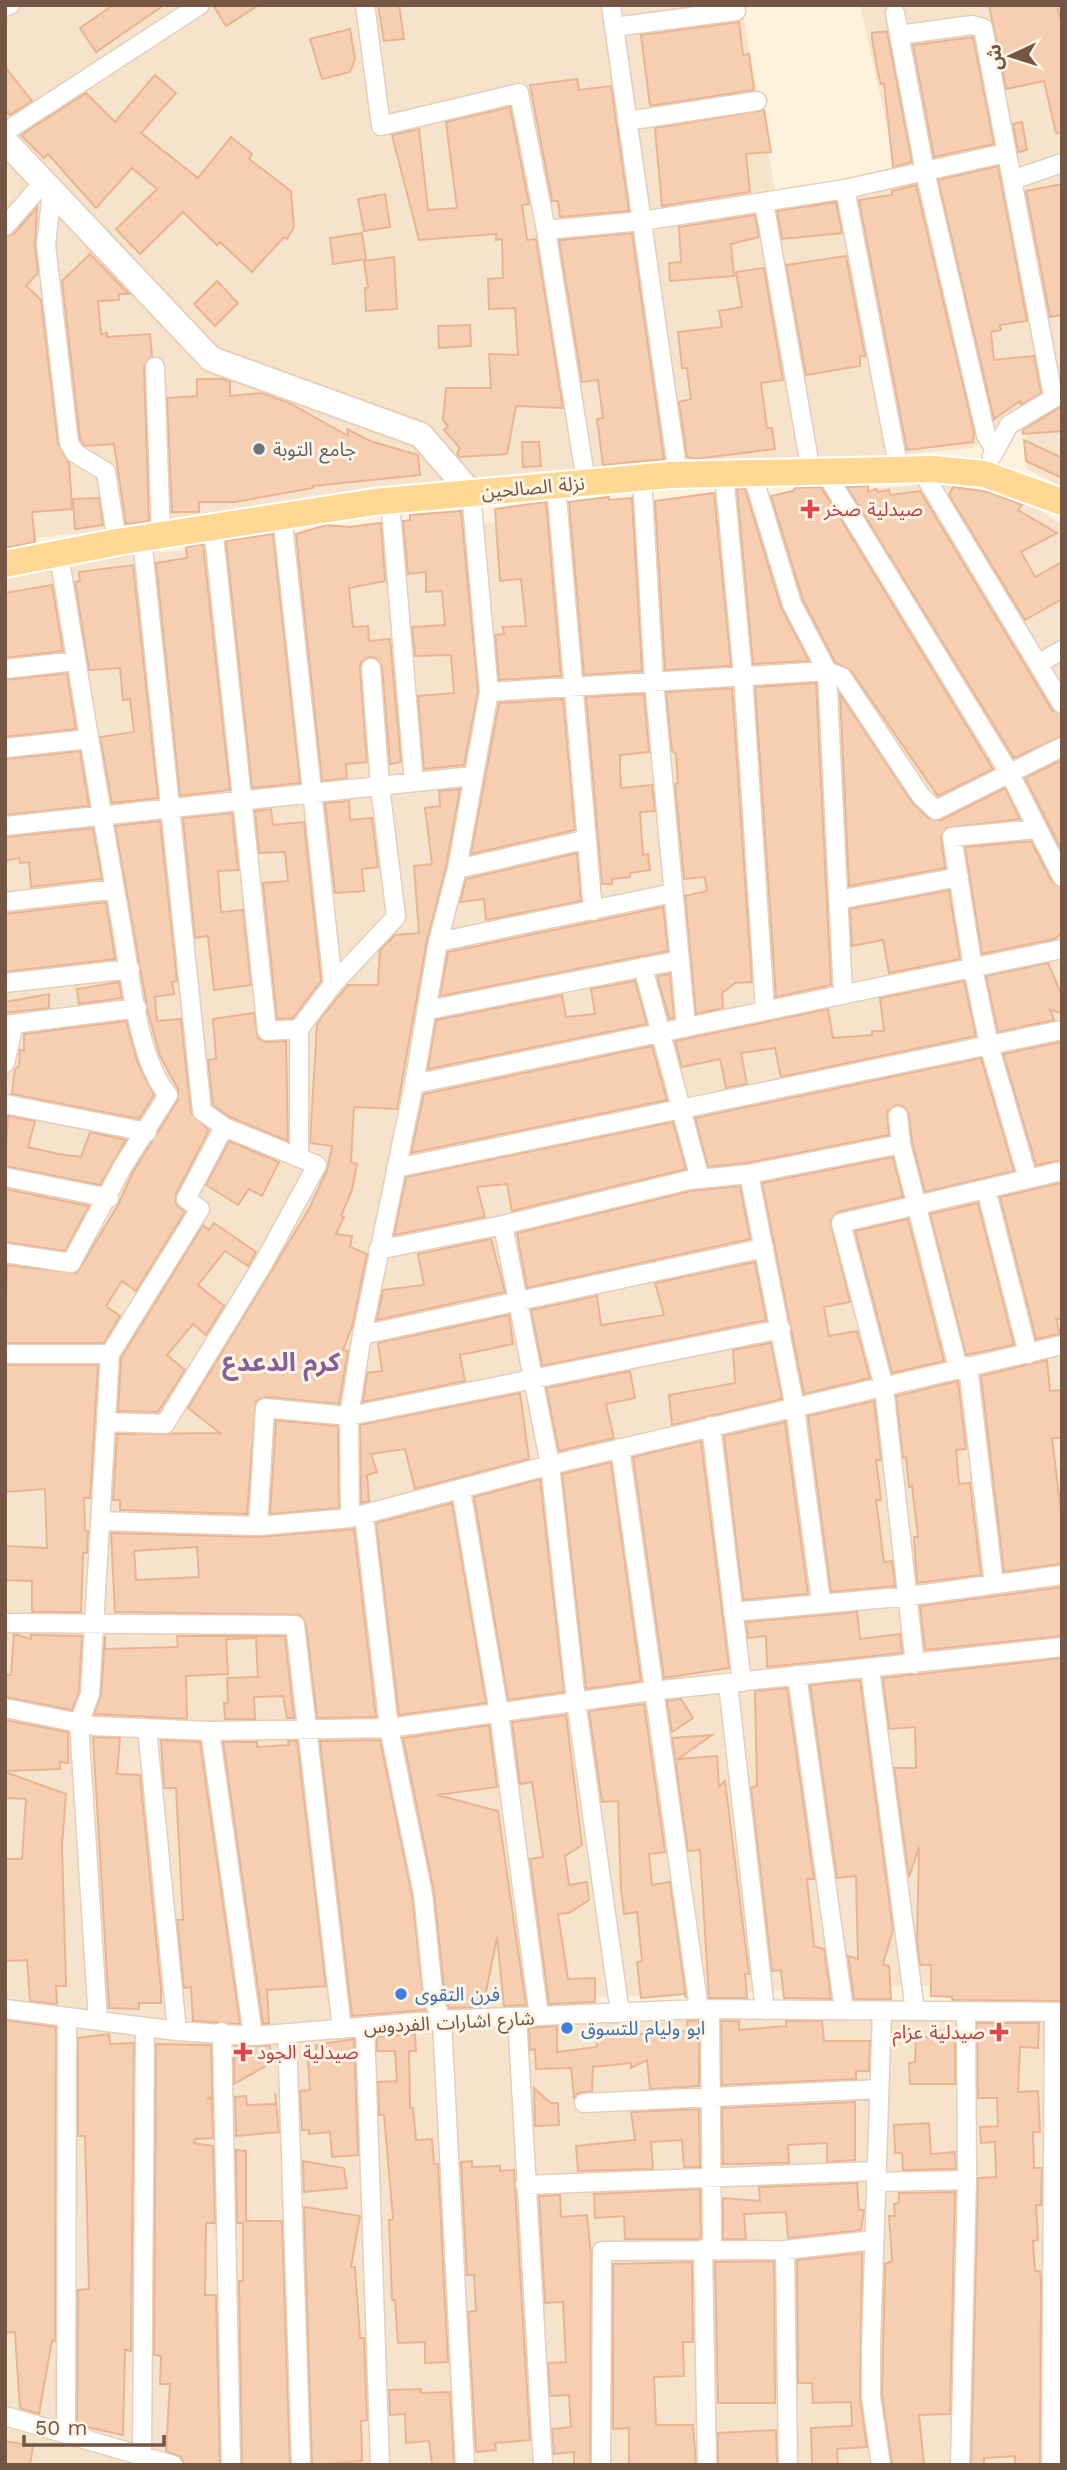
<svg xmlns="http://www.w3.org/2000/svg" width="1067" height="2470" font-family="'Work Sans','Noto Sans Arabic',sans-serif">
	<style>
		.residential { fill: #f6e3cb }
		.building { fill: #f6ceb2; stroke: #eab491; stroke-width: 2; fill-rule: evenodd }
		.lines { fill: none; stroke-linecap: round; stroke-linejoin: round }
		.street-casing { stroke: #e4cfbc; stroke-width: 21 }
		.secondary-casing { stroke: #ead0b8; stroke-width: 28 }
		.primary-casing { stroke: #fff; stroke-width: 30 }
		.street { stroke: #fff; stroke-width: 18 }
		.secondary { stroke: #fff; stroke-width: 24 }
		.primary { stroke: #ffd893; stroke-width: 26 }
		.worship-dot { fill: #6b7280; stroke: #fff5e5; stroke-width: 2.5 }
		.health-dot { fill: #e0444e; stroke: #fff5e5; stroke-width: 2.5 }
		.shop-dot { fill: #3f7fe0; stroke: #fff5e5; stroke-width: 2.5 }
		.labels { text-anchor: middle; stroke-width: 6; stroke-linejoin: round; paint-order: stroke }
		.worship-label { font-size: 19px; fill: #5b616d; stroke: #fff5e5; text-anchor: start }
		.street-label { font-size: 19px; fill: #755644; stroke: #fff5e5 }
		.health-label { font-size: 19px; fill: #be3a42; stroke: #fff5e5; text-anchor: start }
		.shop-label { font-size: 19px; fill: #366cbe; stroke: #fff5e5; text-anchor: start }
		.district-label { font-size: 26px; font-weight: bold; fill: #865e99; stroke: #fff5e5 }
	</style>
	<rect width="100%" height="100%" fill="#fef2dd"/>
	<!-- residential -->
	<path class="residential" d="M5,5H741L778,206L900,186L860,5H1062V382L973,448L586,482L5,541Z
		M1062,400V487L1027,469L1026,434Z
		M941,483L1026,500L1062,525V1984L1010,1983L439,2002L1062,2006V2465H5V566Z"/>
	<!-- building -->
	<path class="building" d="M113,5H164L96,52L80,28Z
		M213,5H259L226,26Z
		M378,5H399L404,39L384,41Z
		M989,5H1057L1062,27V132L1056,133L1044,81L1006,89Z
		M739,22L743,55L749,54L754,90L650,106L641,35Z
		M350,29L355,59L350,72L322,79L310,39Z
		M887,31L912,162L893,167L884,83L881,84L878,73L872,39V33Z
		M973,37L994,144L934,157L913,45Z
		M5,67L32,101L10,115L5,110Z
		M155,75L176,93L141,133L198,178L231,137L252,154L249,159L291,191L294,227L287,239L284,237L252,272L220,242L217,245L183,212L140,254L116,229L157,189L132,168L96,208L48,154L44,158L21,135L86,93L115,122Z
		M577,79L579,90L611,86L629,211L560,217L558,201H552L530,85Z
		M510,107L529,204L522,205L527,240L536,239L563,408L516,406L507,454L459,457L457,453L460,448L444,430L448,426L443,420L446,388H491L489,354L518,355L515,308L489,309L488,279L503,278L502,239L496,240V234L419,240L392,135L419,129L428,210L457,208L446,122Z
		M764,110L771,152L746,154L750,192L662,206L655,128Z
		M1022,122L1027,150L1018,152L1013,124Z
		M998,166L1027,321L1000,325L1001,330L991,332L994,360L1034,356L1041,393L1021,405L1020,401L994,419L938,180Z
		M1062,184V315L1050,317L1026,191Z
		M916,185L974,432L973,442L907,450L859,200L892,195V191Z
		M385,194L390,227L364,231L358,199Z
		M836,202L842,233L782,239L777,211Z
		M37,207L35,246L38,273L26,286L41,300L58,444L69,463L72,509L32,512L35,542L5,548V237L14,234Z
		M755,215L759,237L731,244L734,276L670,281L669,263L681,262L679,227Z
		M362,233L366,259L333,264L330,238Z
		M632,233L664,459L603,465L597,419L603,418L598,380L582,382L559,240Z
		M90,254L129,294H119V300L98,301L101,334L107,333V337L150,334L152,356L144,367L149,521L126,524L114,444L85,446L80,439L62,281Z
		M846,256L865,356H860V366L806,375L786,265Z
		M394,257L397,309L366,311L365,288H368L364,261Z
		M764,268L783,380L761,383L767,428H772L775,449L695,459L687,457L679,402L691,399L687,368H682L678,332L722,327L719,311L742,307L736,272Z
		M217,281L238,303L215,326L194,304Z
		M470,325L471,346L439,348L438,326Z
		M197,379H223L230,382V396L262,393L291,404L348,436L347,429L370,441L418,455L420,475L313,486V488L235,502H199V512H172L167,398L197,396Z
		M1062,406V431L1023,434V430Z
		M1024,440L1062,458V478L1026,461Z
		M522,442H539L541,466L523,467Z
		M868,486V492L876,489L878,492L889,490L890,495L920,491L1052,710L1062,715V736L1014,758L847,487Z
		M821,487L993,769L938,796L851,671L835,662L803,600L771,496L793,491L795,488Z
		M953,487L989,492L1022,505L1018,510L1057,533L1021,552L1035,577L1062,562V599L1025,620L949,495Z
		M737,489H745L781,607L809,661L753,664Z
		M714,493L731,666L665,670L655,501Z
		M609,497V500L632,498L642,671L584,675L569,502Z
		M99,498L103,525L75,529L73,499Z
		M546,502L561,676L499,680L495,635L504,634L503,627L526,626L521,579L500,581L495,509Z
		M461,511L478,691L464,765L424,769L418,696L454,693L451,655L415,656L412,627L445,625L442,591L426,592V572L408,574L403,521L410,520V515Z
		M381,523L385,581L349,588L353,627L368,626L369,641L390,639L401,762L390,764L382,667L376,658L369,657L361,662L360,669L367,762L346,764L347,778L322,781L296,534L326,525L350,527Z
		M273,534L300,783L252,788L226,541Z
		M203,544L230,790L180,796L156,563L187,558L186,547Z
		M133,565L158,798L112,803L100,737L134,732L130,699L123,700L120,668L89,670L75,582L80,581L79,572Z
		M52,585L63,651L5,658V593Z
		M67,673L76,729L5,737V680Z
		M816,683L831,985L776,997L755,687Z
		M732,688L752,982L735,983L722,993L723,1008L696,1014L685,896L707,891L705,877L684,879L675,784L678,783L676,754L672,751L666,692Z
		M644,694L649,752L620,755V770L621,788L652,785L655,811L640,812L643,855L648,854L650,870L630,873V877L612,879V884H602L586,697Z
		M840,694L912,802L928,818L941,820L1005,788L1020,819L946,828L941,838L945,868L849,886Z
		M563,699L575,830L471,854L499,703Z
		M80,751L89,806L5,815V759Z
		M1062,760V851L1025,778Z
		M460,789L446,867L427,940L397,1109L354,1107L351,1162L357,1164L352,1190L341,1216L344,1217L336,1234L352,1236L350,1247L367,1254L352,1327L343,1350L348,1351L339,1404L266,1397L256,1401L247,1514L120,1510V1500H113L117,1434L220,1433L188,1408L309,1209L327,1170L332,1146L310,1143L317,1023L348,985H378L380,950L395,935L419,933L414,866L432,864L425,808L440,806L439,791Z
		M349,801L350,820L372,818L378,867L362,869L364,891L335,893L325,803Z
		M271,809L273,825L304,822L321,981L293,1018L277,1019L263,883L288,881L285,852L259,853L255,811Z
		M232,813L238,870L218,871L221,912L243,910L251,985L214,990L208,936L195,938L183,818Z
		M160,821L177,981L172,982L174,994L155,997L157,1021L181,1019L191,1113L209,1130L176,1194V1204L185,1212L136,1291L122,1281L106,1306L120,1316L104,1343H5L7,1265L77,1273L118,1205L133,1172L178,1100V1089L160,1056L148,1012L115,826Z
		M93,828L102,879L31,887L29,862L20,863L19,858L5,861V837Z
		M1031,841L1052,882L1062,888V933L1054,939L982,954L965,847Z
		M577,853L581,901L486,920L484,899L460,902L466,879Z
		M949,890L960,959L889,973L883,940L852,946L850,909Z
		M106,902L115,959L5,972V914Z
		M663,907L668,951L440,996L448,952Z
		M1048,963L1062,996V1013L1050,1010L1054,1020L998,1032L986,976Z
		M670,974L674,1018L669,1019L657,976Z
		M635,981L647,1024L428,1069L436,1020L562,995L566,1017L595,1014L591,989Z
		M964,981L976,1036L781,1077L775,1048L741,1053L747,1084L726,1088L720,1059L682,1067L675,1041L828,1009L833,1038L872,1035V1031H884L880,998Z
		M119,982L122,998L79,1004L77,989Z
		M49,994V1008L5,1013V1002Z
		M254,1013L258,1038L267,1042L286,1041L288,1141L230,1117L213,1105L208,1060L216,1059L213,1019Z
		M126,1021L138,1064L154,1095L139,1119L12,1094L15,1069L19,1066L20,1050L24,1051V1034Z
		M1061,1042L1062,1160L1036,1165L1003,1054Z
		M652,1046L667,1100L411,1153L424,1094Z
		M981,1058L1014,1171L925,1192L912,1142L909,1114L903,1106L897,1105L887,1112L889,1135L747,1163L708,1167L695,1118Z
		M8,1116L35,1121L28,1147L58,1154L81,1157L90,1132L126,1140L100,1185L5,1166Z
		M673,1122L686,1169L512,1211L507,1184L477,1187L485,1217L394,1235L406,1177Z
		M229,1141L279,1162L262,1196L249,1189L238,1205L206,1185Z
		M893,1157L903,1197L838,1212L830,1221L850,1302L824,1307L829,1336L857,1331L870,1378L804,1394L762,1183Z
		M1061,1183L1062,1319H1056L1060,1334L1036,1339L1000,1197Z
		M740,1186L750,1239L527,1288L517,1233L691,1191Z
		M5,1189L89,1206L65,1251L5,1242Z
		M978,1203L1014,1345L966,1355L930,1214Z
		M908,1219L944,1361L892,1373L855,1231Z
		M214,1223L256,1252L248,1266L225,1251L198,1285L224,1306L206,1335L193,1324L167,1355L185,1370L158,1412L118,1411L121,1358L203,1225L209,1230Z
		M491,1239L505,1292L377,1320L383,1290L424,1285L418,1254Z
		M755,1262L766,1320L542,1366L531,1310L597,1296L601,1325L664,1315L655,1283Z
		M509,1315L513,1344L460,1355L465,1381L363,1402L367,1373L382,1371L378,1343Z
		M771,1343L782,1399L672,1425L669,1395L735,1383L733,1350Z
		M1047,1360L1050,1391L1062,1390V1438H1052L1062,1521V1564L1004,1572L981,1376Z
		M5,1365H98L90,1498H84L85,1531H88L87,1553H83L81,1612H32V1581L5,1580V1546L47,1548L45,1489L5,1492Z
		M630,1371L635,1398L606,1404L614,1438L559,1451L546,1388Z
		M958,1381L966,1449L956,1450L959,1484L970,1483L981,1575L917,1583L914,1537H918L912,1486L909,1487L906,1457L903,1458L896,1396Z
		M520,1393L529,1459L415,1489L405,1449L371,1454L377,1472L367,1475L369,1501L361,1503L360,1425Z
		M874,1401L881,1460H876L881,1500H876L884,1562L892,1561L895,1586L831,1592L808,1416Z
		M276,1420L338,1426L339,1508L270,1514Z
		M785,1422L808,1594L743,1600L724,1436Z
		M701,1441L729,1668L664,1678L633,1457Z
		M611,1462L641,1681L586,1689L562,1474Z
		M540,1479L564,1692L508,1700L474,1497Z
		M452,1503L486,1703L399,1715L376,1523Z
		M354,1529L376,1717L317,1718L306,1624L300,1615L115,1612L111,1533L258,1537ZM197,1547L199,1577L136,1580L134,1551Z
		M1062,1587V1636L925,1650L920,1606Z
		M857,1612L860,1639L900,1634L902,1653L767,1667L766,1636L748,1638L746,1622Z
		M14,1634L31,1639V1635L82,1636L79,1692L72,1710L5,1697V1675H11Z
		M105,1636V1649L178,1647L177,1636H285L294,1718H287L283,1696L254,1697L255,1719H225L224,1703H228L227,1678L258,1677L256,1638L226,1639L228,1674L186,1676L187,1719L94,1714L101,1695Z
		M1062,1658V2001L952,2000V1997L931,1996V1965H920L917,1943L919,1847L909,1877L894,1768H916L915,1727L889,1729L883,1678Z
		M860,1680L893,1930L883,1964L889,1966L891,1999H854L848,1956L858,1959L856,1876L837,1878L810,1685Z
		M787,1688L814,1879H807L814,1946L824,1949L831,1999L784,1998L781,1970L772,1971L751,1788L757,1786L755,1691Z
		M681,1699L693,1718L672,1732L667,1701Z
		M644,1704L665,1852L649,1854L652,1885L670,1882L686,1998L685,1994L641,1998L637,1962L642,1961L637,1912L624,1914L621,1889L618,1801L602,1802L589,1711Z
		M566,1715L582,1845L565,1856L569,1885L587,1882L589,1900L569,1913L558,1914L568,1979L595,1978V2002L549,2004L530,1859L543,1857L532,1782L520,1784L512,1722Z
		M5,1720L68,1732V1763L60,1762V1769L5,1771Z
		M489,1725L497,1787L437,1795L498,1811L526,2005L504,2006L497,1937L483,2007L449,2008L445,1998L434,1892L403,1738Z
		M712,1735L678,1759L717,1756L719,1786L725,1781L749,1974H745L747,1998H709L700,1850L688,1851L672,1738Z
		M93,1737L120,1738L117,1774L140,1775L161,1989V2003H139V2009L109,2008Z
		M161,1740L200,1742L240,2024L193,2021L191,1987L184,1988L177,1920H183L176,1788H164Z
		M380,1740L412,1896L425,2010L352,2016L320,1741Z
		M288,1741H297L326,1986L267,1990L269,2023L263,2024L223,1742H257V1747L289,1745Z
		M5,1772L66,1794L62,1846L66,1986H56L57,2004L30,2001L27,1960L5,1961V1859H22L26,1799L5,1798Z
		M5,2020L56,2027L55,2341L52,2340L39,2414L20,2408L15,2332L5,2333Z
		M699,2020V2086L650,2089L647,2060L631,2068V2063L593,2067L592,2091L578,2093L574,2098L571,2068L536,2069L535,2049L530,2050L529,2028L557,2026V2052L597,2047L596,2037L688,2031L687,2021Z
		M721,2021H739V2030L786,2026V2021H822L824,2041H870L869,2071H856V2079L722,2085Z
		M977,2023H1039L1038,2048L1020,2047L1018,2092L1038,2091L1040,2132H1033L1034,2168H1042L1041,2205H1036L1038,2240L1033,2241L1035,2271H1040L1041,2280L1040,2465H1015V2456L984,2458V2465H971L978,2178L996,2177L995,2142L981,2143L980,2127L998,2126L997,2098H978Z
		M929,2031H955V2084H910L909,2063L915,2062L916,2037H930Z
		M109,2034L110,2044L134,2043L131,2351L125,2350L123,2435L77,2425L78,2290L89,2289L85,2136H78V2038Z
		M415,2034L416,2051H409L410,2108H413L416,2140L432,2139L434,2164H438L448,2362L425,2363V2342L398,2343L395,2300H392L389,2220L393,2219L384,2115H379L378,2082L397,2081L395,2051H377V2037Z
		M354,2039L358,2155L332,2157L330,2132L309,2134V2130H302L300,2091L310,2090L308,2061H317L316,2045Z
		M156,2044L211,2045L212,2096L207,2099L212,2098L213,2138L195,2139L194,2143L213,2146L215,2223H206L205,2295H216L220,2465H184L181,2457L166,2451L170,2384H160L161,2356L154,2355Z
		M234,2046H270L271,2063L234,2084Z
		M534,2088L551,2103H558L559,2125L535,2126Z
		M275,2093L279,2132L236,2136L235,2097L246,2096L247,2105L276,2104Z
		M855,2102V2160L827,2162V2143L788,2145L789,2163L723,2164L722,2108Z
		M699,2109L700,2167H684L682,2140L651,2142L653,2169L578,2171L576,2146L635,2140L631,2112Z
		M929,2123L931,2154L955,2152L956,2169L903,2170L902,2153H895L894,2125Z
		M236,2150L246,2151V2221H282L290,2465H242L239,2281H243V2223H237Z
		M303,2161L344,2168L347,2188L304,2192Z
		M472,2161V2167L500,2166V2171L514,2170L530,2440L495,2443L496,2450L476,2452L468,2312L476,2311L474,2275H467L461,2162Z
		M857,2183L859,2210H864L861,2230L788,2238L786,2212L744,2214L746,2239H723V2198L760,2201L759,2187Z
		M700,2189L701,2238L698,2239H625L624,2216L595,2218L594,2194Z
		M955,2192L950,2414L919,2415L924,2465H892L882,2396L885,2264L892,2261L889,2216H895L894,2204L899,2203V2193Z
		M560,2195L561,2217L587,2215L591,2255L590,2465H574V2452L554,2454L552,2429L571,2427L569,2395L550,2396L548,2363L566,2362L563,2302L545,2303L539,2196Z
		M304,2207L360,2216L351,2267H355L360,2338H364L367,2420L361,2421L362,2461L312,2465Z
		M862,2253L860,2397L867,2447L837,2449L838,2465H812L811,2428L852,2426L851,2402L813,2403L812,2383H798L797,2260Z
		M774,2261L775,2403H718L715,2262Z
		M692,2262L693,2342H683L684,2376L654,2377L656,2425H693L696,2465H629V2428L613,2429V2264Z
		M421,2389V2393L450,2392L454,2465L432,2464L429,2441L406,2443L405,2414L390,2415L389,2390Z
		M776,2430L777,2465H718V2433Z
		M5,2441L33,2446L30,2465H5Z"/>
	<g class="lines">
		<!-- street casing -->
		<g class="street-casing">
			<path id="street" d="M365,5L381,126L519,93L546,230L586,482
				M611,5L678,475
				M5,7L10,5
				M895,13L925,172L986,435L995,450
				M614,27L736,11
				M899,35L972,25L983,28L1012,180
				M627,121L757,101
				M5,132L200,5
				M845,189L899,470
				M52,191L46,245L69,443L75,453L106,472L117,542
				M764,202L811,472
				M5,226L44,182
				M546,230L642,221L845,189L1006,153
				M155,367L161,536
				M1053,396L1012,180L1062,163
				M992,456L1009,425L1062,393
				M921,470L1062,704
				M825,472L1010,774L1062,877
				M752,473L792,604L827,671L842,677L921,796L936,810L1062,747
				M724,474L743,676L765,1010
				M642,477L654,681L686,1027
				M556,485L593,911
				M390,500L414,782
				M282,515L333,984
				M213,527L267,1031L299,1029V1158
				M1038,664L1062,650
				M5,669L76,661
				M489,692L827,671L843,995
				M5,748L89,739
				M5,826L472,776
				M457,869L584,840
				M838,900L959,877
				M5,902L115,889
				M438,942L673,893
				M643,967L700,1179
				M5,983L130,969
				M428,1010L680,960
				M5,1025L137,1008
				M299,1029L333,984L396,917L380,786L371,668
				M5,1063L14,1024
				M414,1084L1062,949
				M5,1104L147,1132
				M898,1116L901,1144L958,1368
				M396,1168L1062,1030
				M749,1174L795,1408L821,1602
				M5,1177L109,1198
				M1028,1179L989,1045L973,968L952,837L1037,829
				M986,1189L1028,1354
				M503,1225L550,1465L576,1701L620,2013
				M378,1250L503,1225L689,1180L749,1174L901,1144
				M5,1253L71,1263L123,1166L168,1095C137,1059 130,971 121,923C99,800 79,678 59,555
				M362,1335L764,1248
				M5,1354H110
				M968,1366L994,1584
				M106,1422L165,1424L263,1264L317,1165L224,1127L202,1111L142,539
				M711,1426L742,1682
				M620,1448L699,2009
				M461,1490L499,1712L539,2016
				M364,1515L389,1728L423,1894L434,2001L442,2020L465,2465
				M350,1518L349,1416L362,1335L414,1084L438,942L457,869L489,692L471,493
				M101,1521L258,1526L350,1518L550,1465L1062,1345
				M258,1526L265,1408L349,1416L781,1329
				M733,1612L910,1596L1062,1575
				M5,1623L295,1625L342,2029
				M915,1664L884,1387L841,1223L1062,1171
				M870,1669L915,2011
				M797,1675L844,2010
				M728,1684L765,2010
				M5,1708L94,1726L210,1731L389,1728L652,1691L1062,1647
				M147,1728L177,2031
				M210,1731L253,2036
				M5,2009L177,2031L253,2036L442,2020L699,2009L1062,2012
				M710,2010L712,2248
				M517,2017L543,2465
				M98,2021L79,1723L90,1694L110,1354L200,1209L186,1199L224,1127
				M365,2026L380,2465
				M222,2032L231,2465
				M287,2033L301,2465
				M584,2103L879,2089
				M876,2182L967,2180
				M525,2185L876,2171
				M703,2249L707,2465
				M785,2250L788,2465
				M5,2416L173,2465
				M66,2434L67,2017
				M142,2456L145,2027
				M601,2465L602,2251L785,2250L874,2240
				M881,2465L871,2397V2344L882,2011
				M960,2465L967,2180L966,2011
				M1051,2465L1054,2012"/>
		</g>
		<!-- secondary casing -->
		<g class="secondary-casing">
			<path id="secondary" d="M5,141L211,359L421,435L471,493"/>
		</g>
		<!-- primary casing -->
		<g class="primary-casing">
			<path id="primary" d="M5,564L117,542L374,502L670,475L933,469L984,474L1062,502"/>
		</g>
		<!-- street -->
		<use href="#street" class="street"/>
		<!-- secondary -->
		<use href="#secondary" class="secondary"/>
		<!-- primary -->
		<use href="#primary" class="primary"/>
	</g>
	<!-- markers -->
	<circle class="worship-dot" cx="259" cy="449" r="7"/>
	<g class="health-dot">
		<path d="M806.5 498.5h7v7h7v7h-7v7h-7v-7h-7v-7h7z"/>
		<path d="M995.5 2021.5h7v7h7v7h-7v7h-7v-7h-7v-7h7z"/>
		<path d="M239.5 2041.5h7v7h7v7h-7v7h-7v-7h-7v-7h7z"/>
	</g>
	<g class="shop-dot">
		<circle cx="401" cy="1994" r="7"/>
		<circle cx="567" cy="2028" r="7"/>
	</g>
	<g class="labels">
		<!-- worship labels -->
		<g class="worship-label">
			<text x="273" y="456">جامع التوبة</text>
		</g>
		<!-- street labels -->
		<g class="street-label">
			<text transform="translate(533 487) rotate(-5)" y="7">نزلة الصالحين</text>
			<text transform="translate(449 2022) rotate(-3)" y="7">شارع اشارات الفردوس</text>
		</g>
		<!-- health labels -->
		<g class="health-label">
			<text x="824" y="516">صيدلية صخر</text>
			<text x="985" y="2039" text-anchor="end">صيدلية عزام</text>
			<text x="257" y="2059">صيدلية الجود</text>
		</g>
		<!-- shop labels -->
		<g class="shop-label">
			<text x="415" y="2001">فرن التقوى</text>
			<text x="581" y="2035">ابو وليام للتسوق</text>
		</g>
		<!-- district labels -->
		<g class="district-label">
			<text x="281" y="1371">كرم الدعدع</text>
		</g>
	</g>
	<!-- border -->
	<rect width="1067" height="2470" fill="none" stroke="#755644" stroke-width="14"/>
	<!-- north arrow -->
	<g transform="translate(1011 56) rotate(266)" stroke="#fff5e5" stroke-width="5" paint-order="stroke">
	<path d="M0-5L12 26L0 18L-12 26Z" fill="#755644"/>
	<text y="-10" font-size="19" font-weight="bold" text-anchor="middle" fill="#755644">ش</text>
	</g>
	<!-- scale -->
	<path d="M24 2435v10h140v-10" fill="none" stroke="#755644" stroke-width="3.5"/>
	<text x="35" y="2435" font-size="21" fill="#755644" stroke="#fff5e5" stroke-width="5" paint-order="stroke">50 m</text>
</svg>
